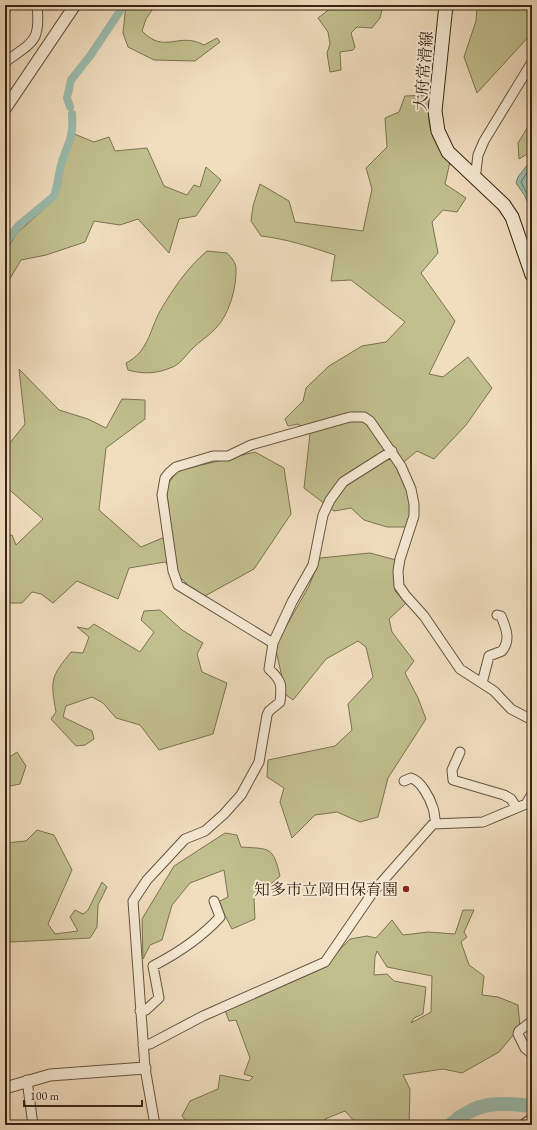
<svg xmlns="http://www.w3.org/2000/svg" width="537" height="1130" font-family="'EB Garamond','Noto Serif JP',serif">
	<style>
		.green { fill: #c1bf8e; stroke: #7c7251; fill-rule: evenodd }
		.water { fill: #9bbcae; stroke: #738070 }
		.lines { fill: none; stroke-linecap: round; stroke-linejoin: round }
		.shore { stroke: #697061; stroke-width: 1 }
		.canal { stroke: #9bbcae; stroke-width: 8 }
		.river { stroke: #9bbcae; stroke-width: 14 }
		.minor-casing { stroke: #66533f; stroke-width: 11 }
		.tertiary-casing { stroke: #66533f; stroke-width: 13 }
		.secondary-casing { stroke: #372514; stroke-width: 15 }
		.minor { stroke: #f6ead5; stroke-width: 9 }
		.tertiary { stroke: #f6ead5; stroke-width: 11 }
		.secondary { stroke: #f6ead5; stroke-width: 13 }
		.poi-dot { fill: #8f2418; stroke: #f6ead5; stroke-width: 1.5 }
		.labels { text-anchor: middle; stroke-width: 4; stroke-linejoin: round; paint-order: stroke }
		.street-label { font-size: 16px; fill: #372514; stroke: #f6ead5 }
		.poi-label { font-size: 16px; fill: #372514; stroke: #f6ead5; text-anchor: end }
	</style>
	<rect width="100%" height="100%" fill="#f1debf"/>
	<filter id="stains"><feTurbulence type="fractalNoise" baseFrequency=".005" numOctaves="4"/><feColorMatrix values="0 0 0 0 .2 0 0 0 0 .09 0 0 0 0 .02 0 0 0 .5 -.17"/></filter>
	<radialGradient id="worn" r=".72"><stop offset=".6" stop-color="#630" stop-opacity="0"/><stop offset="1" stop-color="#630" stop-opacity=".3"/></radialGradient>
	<!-- green -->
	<path class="green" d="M126,5H169L154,7L146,19L142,31C165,55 178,31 204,45L217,38L220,42L195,61L154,60L128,47L123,33Z
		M335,5H338L341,9L344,5L383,6L380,18L372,28L357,27L351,33L355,47L353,50L340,52L341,70L330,72L327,53L330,44L328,32L318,18Z
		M477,5H532V33L477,93L464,57L476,21Z
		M430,95C426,127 430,137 450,162L445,184L466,198L457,212L443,210L432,222L438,253L421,273L455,321L429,374L443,377L468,357L492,388L466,425L434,459L417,451L399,466C411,485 412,506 409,527H387L364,520L351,508L334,511L304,488L310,434L298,424L288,426L285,419L303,401L306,388L329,366L362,346L386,342L405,322L351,280L331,281L335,255C311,247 287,239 261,236L251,221L253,206L260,184L289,201L295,222L363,231L372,189L366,168L387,147L385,118L399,112L405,96Z
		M532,120V151L519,159L518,143Z
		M72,133L94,142L109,137L115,151L147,148L164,186L187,195L194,185L200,187L206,167L221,180L196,216L179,219L169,253L138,219L120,225L94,221L85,242L46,255L21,260L8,282L5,277L7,249L17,233L55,199Z
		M207,251L227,253C231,257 236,263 236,268C237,287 229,315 216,328C209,336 200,341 193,348C185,356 180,365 170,368C156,374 142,374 128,370L126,363C148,352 149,332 160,311C173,289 187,268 207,251Z
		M19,369L59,410L88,419L106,428L122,399L145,400V419L106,448L99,510L141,547L172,534L166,487L177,471L255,452L284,468L291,514L254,569L205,596L191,588L165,562L129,568L118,599L77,581L53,603L41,594L32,592L22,603H5V536L12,535L16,545L43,519L5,486V449L25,424Z
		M370,553L396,560L395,591L406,603L389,619L392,632L414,661L405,673L418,698L426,719L388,778L378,817L360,822L337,812L315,815L292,838L280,802L284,788L267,777L268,760L335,746L352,730L348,704L373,677L366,647L358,641L326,659L293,700L286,695L275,646L309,586L320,558Z
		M160,610L182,630L203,643L197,654L202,672L227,683L213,734L159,750L140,725L116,718L103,703L92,697L66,706L63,717L92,731L94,739L85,745L76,746L51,719L56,712C50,679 51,677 71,652L83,653L89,637L77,627L88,629L94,624L140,652L154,632L141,620L144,611Z
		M17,752L26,766L20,784L5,787V753L8,758Z
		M37,830L54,835L72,870L48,924L55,934L78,931L70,917L75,910L83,914L88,910L102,882L107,887L98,905L97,927L90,938L11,942L5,937V843L26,841Z
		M225,833L237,835L241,847C270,849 273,846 280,876L254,899L255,919L232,929L218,902L228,897L224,870L190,883L172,905L162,940L150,945L143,959L142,919L174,866Z
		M463,910H474L464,932L467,937L461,942L469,965L484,976L482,995L498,997L518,1005L520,1027L499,1052L462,1073L443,1069L403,1075L410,1089L409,1125H358L345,1111L325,1119L326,1125H190L182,1116L190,1101L218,1089L220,1075L249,1081L253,1077L244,1074L250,1058L236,1020L229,1021L225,1010L323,967L350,939L367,936L376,938L392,920L403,935L428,932L455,934ZM377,951L387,967L432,976L431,1012L411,1023L414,1018L423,1014L426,987L394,981L387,974L374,975L375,957Z"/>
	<!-- water -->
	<path class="water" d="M532,159V214L525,196L516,183L518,177Z"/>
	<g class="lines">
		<!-- shore -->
		<path class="shore" d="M532,165L521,182L532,204"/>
		<!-- canal -->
		<path class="canal" d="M70,107L67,98L71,80L90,56L124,5
			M5,243L19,225L54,196C58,186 58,176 61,165C67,143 74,140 72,114"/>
		<!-- river -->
		<path class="river" d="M450,1125C477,1101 498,1102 532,1106"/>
		<!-- minor casing -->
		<g class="minor-casing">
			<path id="minor" d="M5,10L8,5
				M5,62C32,42 41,43 37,5
				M475,179L478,155L484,141L532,62
				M273,643L178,585L173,571L162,495L165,478L169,473L176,467L213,456H228L251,445L350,417H364L370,421L401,466L411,489L414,504V516L400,559L398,571L399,586L406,596L424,616L460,669L494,691L511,709L532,720
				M482,683L489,656L502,651C511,640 506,628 501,616L497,615
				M460,752L452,770L453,780L504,795L511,799L516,807
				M404,781L411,778C421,781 430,798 433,808C435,813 434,818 436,823
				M140,1011L146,1010L159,998L153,966C178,953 201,938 220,917L214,901
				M532,1021L519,1031L518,1034L525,1048L532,1054
				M143,1045L150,1044L203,1016L325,962L373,892L433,824L483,822L526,804L532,794
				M27,1080L33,1125
				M155,1125L145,1068L133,901L147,880L185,839L205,831L224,814L241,795L259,762L267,715L269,711L280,702C282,685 282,681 269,669L273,643L292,602L313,565L323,515L330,500L343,482L392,451"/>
		</g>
		<!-- tertiary casing -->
		<g class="tertiary-casing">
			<path id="tertiary" d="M5,109L75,5
				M5,1088L50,1075L145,1068"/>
		</g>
		<!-- secondary casing -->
		<g class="secondary-casing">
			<path id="secondary" d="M446,5L435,111L438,131L448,152L504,205L512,217L532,275
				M526,1125L532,1121"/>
		</g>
		<!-- minor -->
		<use href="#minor" class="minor"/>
		<!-- tertiary -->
		<use href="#tertiary" class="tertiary"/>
		<!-- secondary -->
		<use href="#secondary" class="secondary"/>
	</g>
	<!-- markers -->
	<circle class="poi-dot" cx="406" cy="889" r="4"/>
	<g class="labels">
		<!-- street labels -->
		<g class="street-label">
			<text transform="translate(423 71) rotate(-85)" y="6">大府常滑線</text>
		</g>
		<!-- poi labels -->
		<g class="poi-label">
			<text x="398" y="895">知多市立岡田保育園</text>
		</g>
	</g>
	<!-- margin -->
	<rect width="537" height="1130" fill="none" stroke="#f1debf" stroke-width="20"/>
	<rect x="6" y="6" width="525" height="1118" fill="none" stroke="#372514" stroke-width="2"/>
	<rect x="10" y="10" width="517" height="1110" fill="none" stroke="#372514"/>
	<!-- scale -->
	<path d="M24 1100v6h118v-6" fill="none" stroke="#372514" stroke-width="2"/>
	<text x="30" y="1100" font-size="12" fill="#372514" stroke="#f6ead5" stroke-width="3" paint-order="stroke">100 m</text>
	<rect width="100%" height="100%" filter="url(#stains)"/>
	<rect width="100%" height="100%" fill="url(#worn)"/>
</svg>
